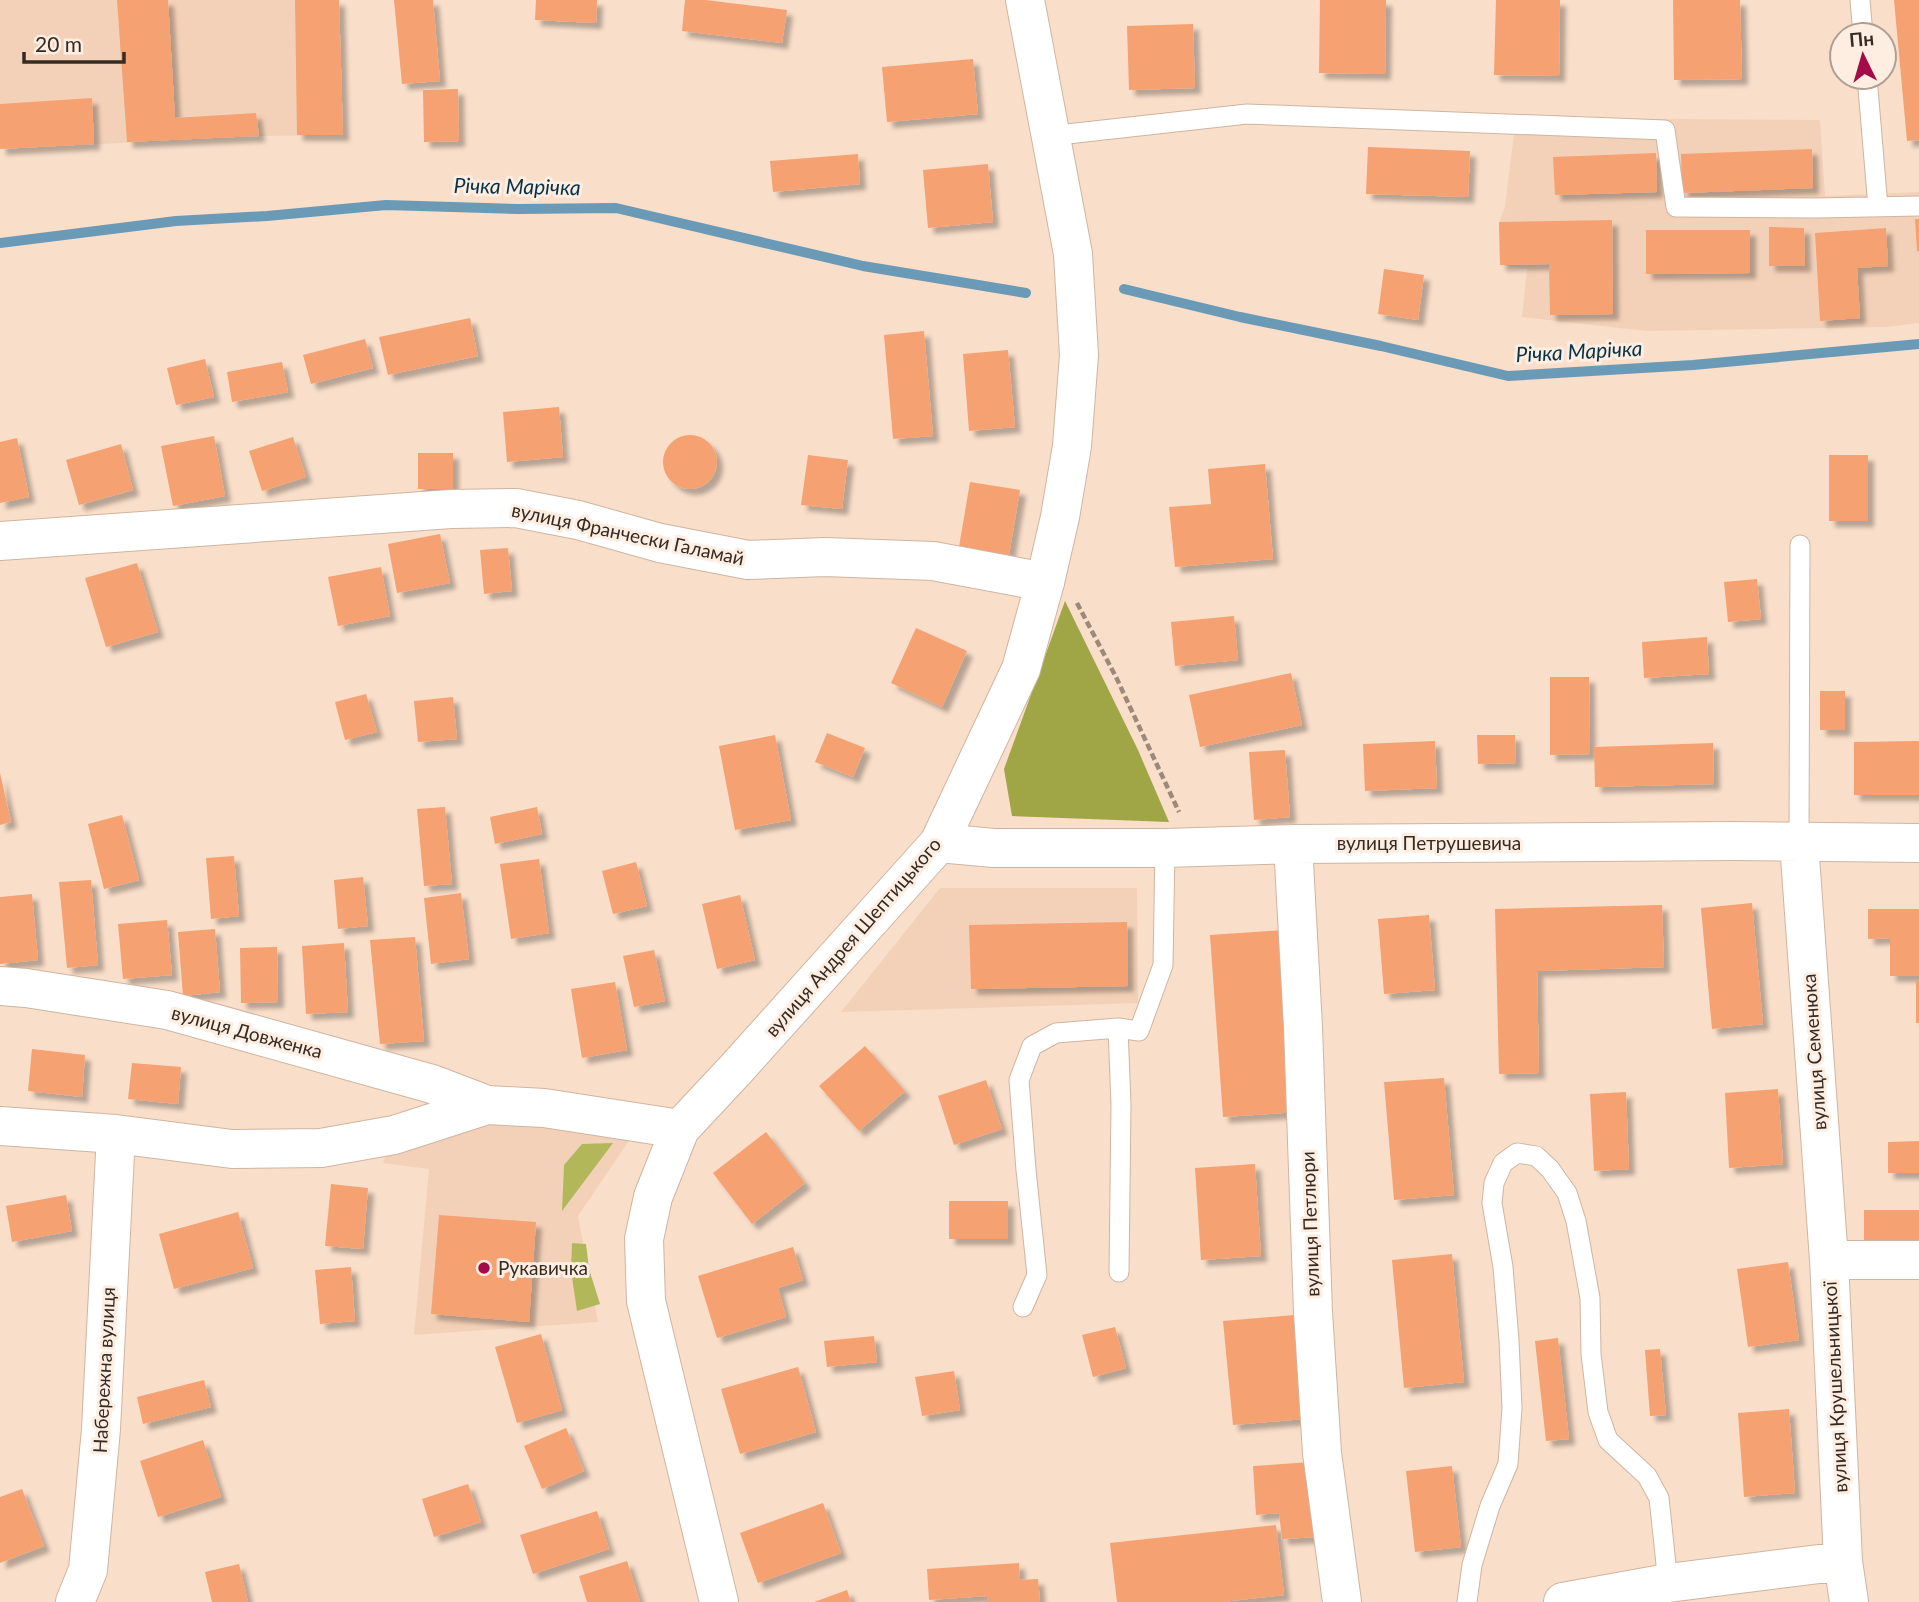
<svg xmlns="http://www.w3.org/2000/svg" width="1919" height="1602" font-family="Lato,sans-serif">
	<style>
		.built { fill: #f3d1b8 }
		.green { fill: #b2b85a }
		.forest { fill: #a0a546 }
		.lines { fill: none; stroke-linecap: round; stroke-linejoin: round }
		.stream { stroke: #6a9ab6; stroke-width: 10 }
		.building { fill: #f6a171; filter: url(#shadow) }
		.service-casing { stroke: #cfb5a1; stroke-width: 21 }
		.minor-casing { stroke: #cfb5a1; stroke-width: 40 }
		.tertiary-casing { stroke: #cfb5a1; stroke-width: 40 }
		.path { stroke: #9c897a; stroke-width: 4.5; stroke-dasharray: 7 3.5; stroke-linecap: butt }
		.service { stroke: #fff; stroke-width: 19 }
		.minor { stroke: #fff; stroke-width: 38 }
		.tertiary { stroke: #fff; stroke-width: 38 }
		.poi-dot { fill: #a30b49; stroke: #feede1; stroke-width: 2.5 }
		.labels { text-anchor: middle; stroke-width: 6; stroke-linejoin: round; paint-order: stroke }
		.street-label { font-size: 19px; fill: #352b23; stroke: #feede1 }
		.poi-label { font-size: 19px; fill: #352b23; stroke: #feede1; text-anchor: start }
		.water-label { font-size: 21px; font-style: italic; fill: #063348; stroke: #feede1 }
	</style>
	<defs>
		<filter id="shadow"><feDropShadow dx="6" dy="6" stdDeviation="2" flood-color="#0004"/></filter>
	</defs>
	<rect width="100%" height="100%" fill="#f9dec9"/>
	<!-- built -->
	<path class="built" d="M0,0H339L343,135L259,136L0,149Z
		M1516,118L1820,120L1825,196L1919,192V323L1886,327L1646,331L1522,317L1527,269L1500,265L1499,222L1505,207Z
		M940,888H1137L1138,1003L841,1012Z
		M498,1118L630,1139L578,1216L598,1322L414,1335L429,1169L383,1163L388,1150Z"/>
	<!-- green -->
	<path class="green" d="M613,1143L562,1211L564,1165L582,1144Z
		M572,1243L586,1244L589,1269L600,1304L577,1311L571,1270Z"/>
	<!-- forest -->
	<path class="forest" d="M1065,601L1138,750L1169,822L1012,816L1004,769Z"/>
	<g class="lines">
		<!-- stream -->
		<path class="stream" d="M0,243L176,221L267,216L386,205L518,209L616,208L863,266L1026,293
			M1124,289L1240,317L1381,346L1508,376L1693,365L1919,344"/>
	</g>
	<!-- building -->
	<path class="building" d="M117,0H168L175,118L256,113L259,136L127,142Z
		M295,0H339L343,135H297Z
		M394,0H433L440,81L402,84Z
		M536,0H597L596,23L535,20Z
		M685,0H705L787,10L782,43L682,31Z
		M1320,0H1386L1385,74L1319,73Z
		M1496,0H1560L1559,76L1494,75Z
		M1673,0H1740L1742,79L1674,80Z
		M1894,0H1919V140L1907,141Z
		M1193,24L1195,88L1129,90L1127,26Z
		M973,59L978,114L887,122L882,67Z
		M458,89L459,141L424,142L423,90Z
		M92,98L94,144L0,149V104Z
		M1368,147L1470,151L1468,197L1366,194Z
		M1812,149L1813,188L1682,193L1681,154Z
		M1656,153L1657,192L1555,195L1553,157Z
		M858,154L860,184L773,192L770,161Z
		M988,164L993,222L928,228L923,170Z
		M1915,219H1919V251H1917Z
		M1612,220L1613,314L1550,315L1549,264L1500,265L1499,222Z
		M1769,227L1804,228L1805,266H1769Z
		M1886,228L1888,266L1857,268L1860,318L1820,321L1815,233Z
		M1646,230H1750V273L1646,274Z
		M1384,269L1424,275L1418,320L1378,314Z
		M470,318L478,356L388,375L379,337Z
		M924,331L933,436L893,439L884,335Z
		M365,339L373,368L311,384L303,355Z
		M1008,350L1015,427L969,431L963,354Z
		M205,359L214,397L176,405L167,368Z
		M282,362L288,392L232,402L227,372Z
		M559,407L563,457L507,462L503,412Z
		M663 462a27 27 0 1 1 54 0a27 27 0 1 1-54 0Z
		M214,436L225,496L173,506L161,446Z
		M293,437L306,477L262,491L249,451Z
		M17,438L29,497L0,503V442Z
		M121,444L133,490L79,505L66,460Z
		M418,453H453V489H418Z
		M808,455L848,460L842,509L801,505Z
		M1829,455H1868V521H1829Z
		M1265,464L1273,559L1175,567L1169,507L1211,504L1208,469Z
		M970,482L1020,490L1009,555L959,547Z
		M440,534L450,583L397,593L388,544Z
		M508,548L512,591L484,594L480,550Z
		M137,563L158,632L106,647L85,578Z
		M381,567L390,616L338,626L328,577Z
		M1757,579L1761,619L1728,622L1724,582Z
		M1234,616L1238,660L1175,666L1171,622Z
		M916,628L967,651L942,707L891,683Z
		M1707,637L1709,674L1644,678L1642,642Z
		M1291,673L1302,725L1200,747L1189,695Z
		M1550,677H1589L1590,754L1550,755Z
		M1820,691H1845V730H1820Z
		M366,694L377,732L345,740L335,702Z
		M453,697L457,739L418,742L414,701Z
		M827,733L865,748L853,777L815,762Z
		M775,735L791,820L735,830L719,746Z
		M1477,735H1515L1516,763L1478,764Z
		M1435,741L1437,788L1365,791L1363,744Z
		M1919,741V795H1854V742Z
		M1713,743L1714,784L1595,787L1594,747Z
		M1285,750L1290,817L1254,820L1249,752Z
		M0,773L11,822L0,825Z
		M445,807L452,884L424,886L417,809Z
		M537,807L542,834L495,844L490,817Z
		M122,815L139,880L104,889L88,824Z
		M234,856L239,916L211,919L206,858Z
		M539,859L549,933L511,939L500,864Z
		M636,862L647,906L613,914L602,871Z
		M363,877L368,926L338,929L334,880Z
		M91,880L98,965L67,968L59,882Z
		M461,893L469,959L431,964L424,898Z
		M32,894L38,960L0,964V897Z
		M740,895L755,960L717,969L702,904Z
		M1752,903L1763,1024L1712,1029L1701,908Z
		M1662,905L1664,967L1537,971L1539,1073L1499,1074L1495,909Z
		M1868,909H1919V976H1890V938L1868,939Z
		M1429,915L1435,990L1384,994L1378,919Z
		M167,920L172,975L123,979L118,924Z
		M1127,922L1128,986L971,989L969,925Z
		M215,929L220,992L183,996L178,932Z
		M1285,930L1298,1112L1223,1117L1210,935Z
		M415,937L424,1041L380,1044L370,940Z
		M344,943L348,1012L306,1014L302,946Z
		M277,947L278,1002L241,1003L240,948Z
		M654,950L665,1001L634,1007L623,956Z
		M1916,981H1919V1023H1916Z
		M615,982L627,1050L582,1058L571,989Z
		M865,1046L905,1091L859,1131L819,1086Z
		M32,1049L85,1055L82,1097L28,1091Z
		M132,1063L181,1067L178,1104L128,1099Z
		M1444,1078L1454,1195L1394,1200L1384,1082Z
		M986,1080L1002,1129L954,1145L938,1096Z
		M1778,1089L1783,1164L1729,1168L1725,1093Z
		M1626,1092L1629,1169L1594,1171L1590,1094Z
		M766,1132L805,1183L752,1224L713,1173Z
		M1919,1141V1173H1888V1142Z
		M1255,1164L1261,1256L1201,1260L1195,1168Z
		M331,1184L368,1188L363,1249L325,1246Z
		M66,1195L72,1231L12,1242L6,1206Z
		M949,1201H1008V1239H949Z
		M1864,1210H1919V1247H1864Z
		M238,1212L253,1268L174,1289L159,1234Z
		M439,1215L536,1222L529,1322L431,1314Z
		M793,1247L803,1280L778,1288L786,1317L717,1338L698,1276Z
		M1452,1254L1464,1382L1404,1388L1392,1260Z
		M1788,1262L1799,1340L1748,1347L1737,1269Z
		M351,1267L355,1321L320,1324L315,1270Z
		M1294,1315L1304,1419L1233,1425L1223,1321Z
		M1115,1327L1126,1368L1093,1377L1082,1335Z
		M541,1334L562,1410L517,1423L495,1347Z
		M874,1336L877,1362L827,1367L824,1341Z
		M1558,1338L1569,1439L1546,1441L1535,1341Z
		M1660,1349L1666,1415L1650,1416L1645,1350Z
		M798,1367L816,1432L740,1454L721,1389Z
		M954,1371L960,1410L922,1416L915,1377Z
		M204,1380L211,1407L143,1424L137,1397Z
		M1789,1409L1795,1493L1744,1497L1738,1413Z
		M566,1428L584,1471L542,1489L524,1446Z
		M203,1440L221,1497L158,1517L140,1461Z
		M1312,1462L1318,1537L1282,1539L1279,1513L1256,1515L1253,1466Z
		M1452,1466L1461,1547L1415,1552L1406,1471Z
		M468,1484L481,1522L434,1537L422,1499Z
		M22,1489L44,1546L0,1563V1497Z
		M823,1503L841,1553L758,1583L740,1533Z
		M597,1511L609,1549L533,1574L520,1535Z
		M1276,1525L1284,1595L1221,1602H1117L1110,1543Z
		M627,1561L640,1602H587L579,1576Z
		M1019,1563L1020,1580L1038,1579L1040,1602H987V1596L929,1600L927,1569Z
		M239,1564L248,1602H212L205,1572Z
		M847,1590L851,1602H814Z"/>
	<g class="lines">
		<!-- service casing -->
		<g class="service-casing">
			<path id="service" d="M1860,0L1863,35
				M1867,77L1878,207
				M1049,136L1247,114L1665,130L1676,207L1817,208L1919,206
				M1799,843L1800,545
				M1118,1028L1121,1105L1119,1272
				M1023,1307L1037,1275L1026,1170L1019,1080L1032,1046L1056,1033L1118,1028L1139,1031L1163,965L1165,848
				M1467,1602L1472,1565L1490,1506L1508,1464L1512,1408L1509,1340L1503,1267L1492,1203L1494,1183L1503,1163L1517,1153L1536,1156L1550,1169L1567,1193L1576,1221L1590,1298L1591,1354L1598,1412L1608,1440L1647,1476L1659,1498L1668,1583"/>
		</g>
		<!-- minor casing -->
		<g class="minor-casing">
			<path id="minor" d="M0,541L451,509L516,508L578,520L660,543L748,560L825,557L933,561L1045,582
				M939,843L994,848H1165L1293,844L1734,841L1919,843
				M1799,843L1829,1260
				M1293,844L1303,1027L1313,1312L1322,1453L1342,1602
				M0,986L26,988L167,1010L432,1084L487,1105L544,1108L680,1129
				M0,1126L116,1134L232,1149L321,1148L394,1135L487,1105
				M75,1602L88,1570L101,1429L116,1134
				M1563,1602L1668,1583L1843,1561
				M1849,1602L1843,1561L1829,1260H1919"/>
		</g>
		<!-- tertiary casing -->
		<g class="tertiary-casing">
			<path id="tertiary" d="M719,1602L646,1301L644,1239L653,1197L680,1129L737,1068L939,843L1021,669L1045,582L1060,517L1072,446L1079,355L1073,254L1025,0"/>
		</g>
		<!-- path -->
		<path class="path" d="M1077,603L1116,677L1179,812"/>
		<!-- service -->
		<use href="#service" class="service"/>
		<!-- minor -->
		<use href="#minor" class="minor"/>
		<!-- tertiary -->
		<use href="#tertiary" class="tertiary"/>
	</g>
	<!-- markers -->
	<circle class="poi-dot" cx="484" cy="1268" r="7"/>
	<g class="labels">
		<!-- street labels -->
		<g class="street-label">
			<text transform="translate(628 534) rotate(12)" y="7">вулиця Франчески Галамай</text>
			<text x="1429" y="850">вулиця Петрушевича</text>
			<text transform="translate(853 937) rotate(-49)" y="7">вулиця Андрея Шептицького</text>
			<text transform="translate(247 1032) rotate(15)" y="7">вулиця Довженка</text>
			<text transform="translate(1814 1052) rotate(-94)" y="7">вулиця Семенюка</text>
			<text transform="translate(1310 1224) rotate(-92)" y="7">вулиця Петлюри</text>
			<text transform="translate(104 1370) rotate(-87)" y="7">Набережна вулиця</text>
			<text transform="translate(1835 1387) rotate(-93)" y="7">вулиця Крушельницької</text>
		</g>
		<!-- poi labels -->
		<g class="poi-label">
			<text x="498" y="1275">Рукавичка</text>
		</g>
		<!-- water labels -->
		<g class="water-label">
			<text transform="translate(517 187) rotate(1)" y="7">Річка Марічка</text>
			<text transform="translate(1579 352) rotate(-3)" y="7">Річка Марічка</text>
		</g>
	</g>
	<!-- north arrow -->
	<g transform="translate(1863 56) rotate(355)"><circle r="33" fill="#feede1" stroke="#ae9f95" stroke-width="2"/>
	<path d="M0-5L12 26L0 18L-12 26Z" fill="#a30b49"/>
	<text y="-10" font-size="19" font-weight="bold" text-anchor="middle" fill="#352b23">Пн</text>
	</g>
	<!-- scale -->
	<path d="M24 52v10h100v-10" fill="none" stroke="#352b23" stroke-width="3.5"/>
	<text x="35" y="52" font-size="21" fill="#352b23" stroke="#feede1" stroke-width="5" paint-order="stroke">20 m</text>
</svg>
